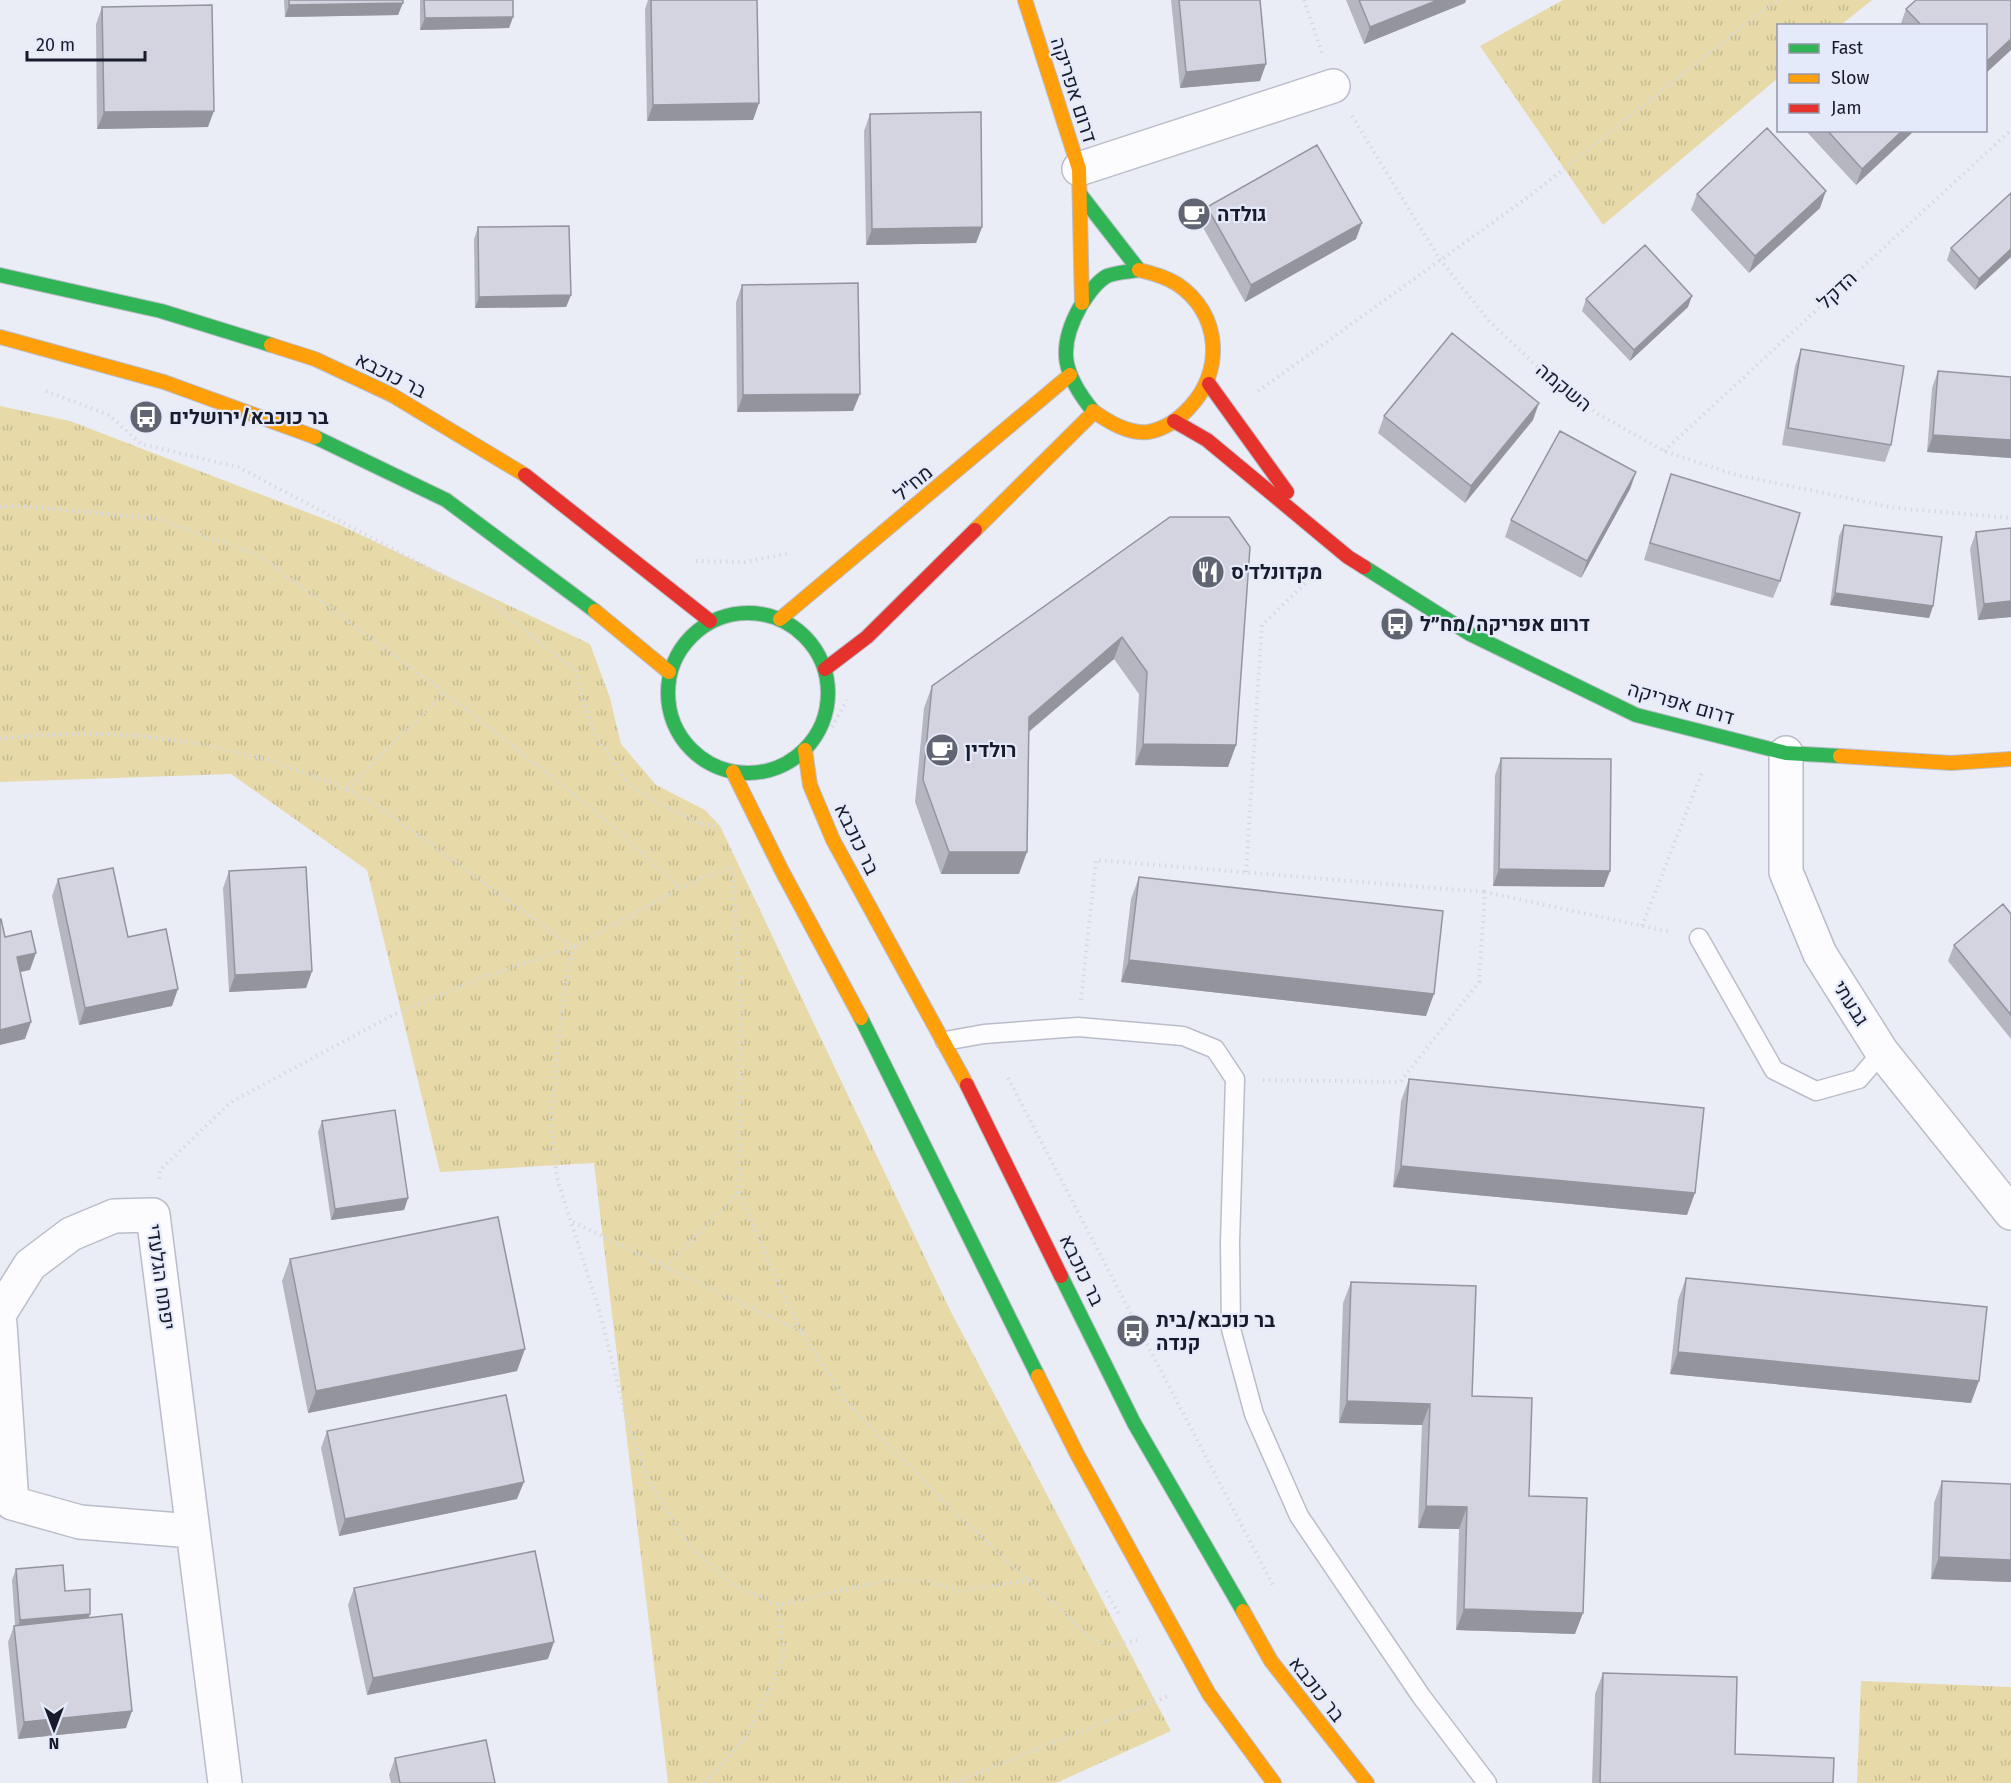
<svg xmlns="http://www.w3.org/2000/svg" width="2011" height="1783" font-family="'Fira Sans',Heebo,sans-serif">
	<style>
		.park { fill: url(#park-tufts) }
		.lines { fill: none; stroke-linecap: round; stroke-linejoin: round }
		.lane-casing { stroke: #babdc9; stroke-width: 21 }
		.street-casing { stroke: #babdc9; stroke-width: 36 }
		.fast-casing { stroke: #babdc9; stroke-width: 16 }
		.slow-casing { stroke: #babdc9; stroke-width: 16 }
		.jam-casing { stroke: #babdc9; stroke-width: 16 }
		.path { stroke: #d8d9dc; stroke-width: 4; stroke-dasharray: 1.5 4.5; stroke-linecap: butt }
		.lane { stroke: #fcfcfe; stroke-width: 18 }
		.street { stroke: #fcfcfe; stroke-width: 33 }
		.fast { stroke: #30b455; stroke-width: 14 }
		.slow { stroke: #ff9f0a; stroke-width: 14 }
		.jam { stroke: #e5322d; stroke-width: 14 }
		.wall { fill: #b6b6c1 }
		.shaded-wall { fill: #94949d }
		.building { fill: #d4d4e0; stroke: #94949d; stroke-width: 1.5 }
		.labels { text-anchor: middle; stroke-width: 4.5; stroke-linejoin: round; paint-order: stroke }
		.street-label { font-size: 20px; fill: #171b2a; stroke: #e5eafb }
		.poi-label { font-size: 20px; font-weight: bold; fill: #171b2a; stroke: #e5eafb; text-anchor: start }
	</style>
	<defs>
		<pattern id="park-tufts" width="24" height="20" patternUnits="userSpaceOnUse" patternTransform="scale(1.5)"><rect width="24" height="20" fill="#e7d9a8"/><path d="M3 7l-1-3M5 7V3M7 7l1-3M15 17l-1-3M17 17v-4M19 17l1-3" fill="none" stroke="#c5ba91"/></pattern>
	</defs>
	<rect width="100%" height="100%" fill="#eaedf6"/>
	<!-- park -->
	<path class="park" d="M1563,0H1872L1841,25L1778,26V78L1603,225L1480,46Z
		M0,406L70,421L340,525L590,644L610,698L621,744L656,785L705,810L720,826L950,1310L1171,1731L1056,1783H668L594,1163L440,1172L367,870L231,774L0,782Z
		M1861,1681L2011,1687V1783H1857Z"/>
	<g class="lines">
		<!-- lane casing -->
		<g class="lane-casing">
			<path id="lane" d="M1699,938L1774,1070L1816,1091L1859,1079L1882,1052
				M945,1041L984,1034L1078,1027L1183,1036L1215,1049L1235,1079L1230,1242L1231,1329L1254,1414L1299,1516L1421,1696L1487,1783"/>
		</g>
		<!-- street casing -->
		<g class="street-casing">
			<path id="street" d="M1079,169L1333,86
				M1786,753V872L1820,954L1882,1052L2011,1213
				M0,1313L30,1265L71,1234L114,1216L153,1215L225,1783
				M0,1324L12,1503L80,1522L192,1531"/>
		</g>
		<!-- fast casing -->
		<g class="fast-casing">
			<path id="fast" d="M1080,194L1139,270
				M0,275L161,311L271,345
				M1093,411C1064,375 1056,350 1080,307C1086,297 1096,282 1107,276C1117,272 1129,272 1139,270
				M315,437L446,500L595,611
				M1364,567L1470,634L1636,715L1786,753L1840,756
				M668 693a80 80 0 1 1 160 0a80 80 0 1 1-160 0Z
				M861,1018L1038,1376
				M1061,1276L1134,1423L1243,1611"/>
		</g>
		<!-- slow casing -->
		<g class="slow-casing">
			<path id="slow" d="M1025,0L1079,169L1082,303
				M0,337L164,382L315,437
				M271,345L315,359L392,395L525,475
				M1093,411C1109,422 1128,434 1148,432C1165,429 1179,419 1190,407C1224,371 1221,313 1177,284C1166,277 1152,273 1139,270
				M975,530L1093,413
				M595,611L669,672
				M780,619L1070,375
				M805,750L810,785L833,840L967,1085
				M1840,756L1951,763L2011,759
				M733,772L782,871L861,1018
				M1038,1376L1077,1454L1209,1694L1274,1783
				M1243,1611L1271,1661L1367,1783"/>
		</g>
		<!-- jam casing -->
		<g class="jam-casing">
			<path id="jam" d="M1209,384L1287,492
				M1174,421L1207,440L1348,557L1364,567
				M525,475L710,621
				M825,669L867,637L975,530
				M967,1085L1061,1276"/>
		</g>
		<!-- path -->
		<path class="path" d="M1304,0L1322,53
			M1352,116L1439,258L1489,321L1544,373L1598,414L1664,451L1733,474L1895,508L2011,518
			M46,391L109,415L141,444L238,467L485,598L575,670L594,733L628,783L657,802L699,823L717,826
			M1258,391L1531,195L1776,0
			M1664,451L2011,130
			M0,507L23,506L158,519L260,556L461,705L606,820L681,888
			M696,561L745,562L790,553
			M832,727L847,700
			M0,739C128,723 261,744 375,804L573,947L563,1000L551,1119L557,1178L600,1313L627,1421L649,1481L689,1545L734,1585L779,1605L885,1580L930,1581L959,1592L1029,1580
			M347,789L444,693
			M732,868L741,1011L739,1191L776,1278L803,1334L847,1402L940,1498L1094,1641L1114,1646L1137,1640
			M1246,872L1262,625L1314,575
			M1642,926L1703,770
			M1081,1000L1096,860L1485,892
			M1008,1078L1274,1587
			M1263,1080L1400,1082L1479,982L1485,892L1671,932
			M159,1179L160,1170L231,1102L393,1015L481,978L573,947L681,888L709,875L732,868
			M573,1222L803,1333
			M666,1267L739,1191
			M1106,1591L1120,1616
			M705,1783L746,1737L773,1683L784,1654L779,1605
			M954,1783L1168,1696"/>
		<!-- lane -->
		<use href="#lane" class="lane"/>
		<!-- street -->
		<use href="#street" class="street"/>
		<!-- fast -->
		<use href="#fast" class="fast"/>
		<!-- slow -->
		<use href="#slow" class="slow"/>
		<!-- jam -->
		<use href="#jam" class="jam"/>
	</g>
	<!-- wall -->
	<path class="wall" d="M284,0H403L398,15L285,17Z
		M420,0H513V17L509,28L420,30Z
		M648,0H757L759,103L753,120L647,121L645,9Z
		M1171,0H1260V81L1180,88Z
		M1346,0H1466L1465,3L1364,44Z
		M1916,0H2011V50L1986,73V26H1900L1906,9Z
		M102,7L208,127L97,129L96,24Z
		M870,114L982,227L976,243L866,245L864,131Z
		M1805,130H1915L1856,185Z
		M2011,193V257L1975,290L1947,260L1951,248Z
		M1697,194L1820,208L1749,273L1691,210Z
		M1207,207L1356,239L1245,302L1201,224Z
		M478,227L571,295L566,307L475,308L474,239Z
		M742,285L853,411L737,412L736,302Z
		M1586,299L1688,307L1630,361L1582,311Z
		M1801,349L1891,445L1885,462L1782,445L1795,366Z
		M1938,371L2011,377V458L1927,452L1932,388Z
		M1384,416L1533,420L1465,503L1378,433Z
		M1636,472L1630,489L1581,578L1505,537L1511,520Z
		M1671,474L1780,581L1773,598L1644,560L1665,491Z
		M1170,517L1236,745L1228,767L1135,765L1139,694L1114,659L1029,732L1019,874H941L915,802L924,708L932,686Z
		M1844,525L1933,606L1929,618L1830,605L1839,536Z
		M2011,528V617L1978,620L1970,549L1976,532Z
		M1501,758L1610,871L1604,887L1493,886L1495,775Z
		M229,871L312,971L306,988L229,992L223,888Z
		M1139,877L1426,1016L1121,982L1131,899Z
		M58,879L128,937L172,1006L79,1025L52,896Z
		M2011,914V1039L1948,961L1954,945Z
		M1409,1079L1687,1215L1393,1187L1401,1101Z
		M322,1121L408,1198L404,1210L331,1220L318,1132Z
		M290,1259L517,1371L308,1413L282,1281Z
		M1686,1278L1971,1403L1670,1374L1678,1300Z
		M1351,1282L1472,1396L1529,1496L1575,1634L1456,1630L1459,1529L1418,1528L1422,1425L1339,1423L1343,1303Z
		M327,1431L517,1499L339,1536L321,1448Z
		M1942,1481L2011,1484V1582L1931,1579L1934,1503Z
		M16,1569L65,1591L89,1617L126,1728L18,1739L8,1642L14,1626L15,1625L12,1580Z
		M354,1588L548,1659L367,1695L348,1605Z
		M1603,1673L1735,1754L1833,1783H1592L1595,1694Z
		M395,1758L495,1783H391L389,1775Z"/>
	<!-- shaded-wall -->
	<path class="shaded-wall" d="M1438,0H1466L1465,3L1364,44L1370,27Z
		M403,3L398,15L285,17L289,5Z
		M513,17L509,28L420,30L425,18Z
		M2011,39V50L1986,73V62Z
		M1266,64L1260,81L1180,88L1186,72Z
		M759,103L753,120L647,121L653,105Z
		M214,111L208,127L97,129L104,112Z
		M1903,130H1915L1856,185L1862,169Z
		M1826,191L1820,208L1749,273L1755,256Z
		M1362,223L1356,239L1245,302L1251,285Z
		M982,227L976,243L866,245L872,229Z
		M2011,249V257L1975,290L1979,279Z
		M571,295L566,307L475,308L479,297Z
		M1692,296L1688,307L1630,361L1634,350Z
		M860,394L853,411L737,412L743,395Z
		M1539,403L1533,420L1465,503L1471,486Z
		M1933,435L2011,440V458L1927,452Z
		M1636,472L1630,489L1581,578L1587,561Z
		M1835,593L1933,606L1929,618L1830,605Z
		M2011,601V617L1978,620L1984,604Z
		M1122,637L1114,659L1021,738L1029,717Z
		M1143,744L1236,745L1228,767L1135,765Z
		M949,852H1027L1019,874H941Z
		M1499,869L1610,871L1604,887L1493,886Z
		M36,953L30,970L11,974L17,957Z
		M1129,960L1434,994L1426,1016L1121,982Z
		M312,971L306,988L229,992L235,975Z
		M178,989L172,1006L79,1025L85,1008Z
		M31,1022L25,1039L0,1045V1030Z
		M1401,1166L1695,1193L1687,1215L1393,1187Z
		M408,1198L404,1210L331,1220L335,1209Z
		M525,1349L517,1371L308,1413L316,1391Z
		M1678,1352L1979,1381L1971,1403L1670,1374Z
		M1347,1401L1430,1404L1422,1425L1339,1423Z
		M524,1482L517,1499L339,1536L345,1519Z
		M1426,1506L1467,1507L1459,1529L1418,1528Z
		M1939,1557L2011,1560V1582L1931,1579Z
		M1464,1609L1583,1613L1575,1634L1456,1630Z
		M90,1614L86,1626L16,1632L20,1620Z
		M554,1642L548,1659L367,1695L373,1678Z
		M132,1711L126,1728L18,1739L24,1722Z"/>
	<!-- building -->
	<path class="building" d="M289,0H403V3L289,5Z
		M424,0H513V17L425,18Z
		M651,0H757L759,103L653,105Z
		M1179,0H1260L1266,64L1186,72Z
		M1359,0H1438L1370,27Z
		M1916,0H2011V39L1986,62V26H1922L1906,9Z
		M212,5L214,111L104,112L102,7Z
		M981,112L982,227L872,229L870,114Z
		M1767,128L1826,191L1755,256L1697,194Z
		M1827,130H1903L1862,169Z
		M1317,145L1362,223L1251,285L1207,207Z
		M2011,193V249L1979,279L1951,248Z
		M569,226L571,295L479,297L478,227Z
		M1645,245L1692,296L1634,350L1586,299Z
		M858,283L860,394L743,395L742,285Z
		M1452,333L1539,403L1471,486L1384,416Z
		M1801,349L1904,366L1891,445L1788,428Z
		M1938,371L2011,377V440L1933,435Z
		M1560,431L1636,472L1587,561L1511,520Z
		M1671,474L1800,513L1780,581L1650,543Z
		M1170,517H1229L1250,547L1236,745L1143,744L1147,672L1122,637L1029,717L1027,852H949L923,780L932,686Z
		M1844,525L1942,537L1933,606L1835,593Z
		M2011,528V601L1984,604L1976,532Z
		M1501,758L1611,759L1610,871L1499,869Z
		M306,867L312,971L235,975L229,871Z
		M113,868L128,937L166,929L178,989L85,1008L58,879Z
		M1139,877L1443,911L1434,994L1129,960Z
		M2003,904L2011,914V1015L1954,945Z
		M0,919H1L5,937L31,931L36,953L17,957L31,1022L0,1030Z
		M1409,1079L1704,1108L1695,1193L1401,1166Z
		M395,1110L408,1198L335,1209L322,1121Z
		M498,1217L525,1349L316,1391L290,1259Z
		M1686,1278L1987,1307L1979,1381L1678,1352Z
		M1351,1282L1476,1286L1472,1396L1532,1398L1529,1496L1587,1498L1583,1613L1464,1609L1467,1507L1426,1506L1430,1404L1347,1401Z
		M506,1395L524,1482L345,1519L327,1431Z
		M1942,1481L2011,1484V1560L1939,1557Z
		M535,1551L554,1642L373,1678L354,1588Z
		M63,1565L65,1591L90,1589V1614L20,1620L16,1569Z
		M122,1614L132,1711L24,1722L14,1626Z
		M1603,1673L1737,1677L1735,1754L1834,1758L1833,1783H1600Z
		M486,1740L495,1783H400L395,1758Z"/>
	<!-- icons -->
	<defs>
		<g id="cafe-disc" transform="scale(1.725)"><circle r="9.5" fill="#616471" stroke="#e5eafb"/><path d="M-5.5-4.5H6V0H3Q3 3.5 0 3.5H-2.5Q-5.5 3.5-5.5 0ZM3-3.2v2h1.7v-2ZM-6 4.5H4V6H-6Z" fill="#fff"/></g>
		<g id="bus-disc" transform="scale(1.725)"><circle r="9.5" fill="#616471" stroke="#e5eafb"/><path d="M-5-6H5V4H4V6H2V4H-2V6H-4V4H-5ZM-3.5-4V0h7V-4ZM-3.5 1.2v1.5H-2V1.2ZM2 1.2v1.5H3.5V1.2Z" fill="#fff"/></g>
		<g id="restaurant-disc" transform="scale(1.725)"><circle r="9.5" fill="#616471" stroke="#e5eafb"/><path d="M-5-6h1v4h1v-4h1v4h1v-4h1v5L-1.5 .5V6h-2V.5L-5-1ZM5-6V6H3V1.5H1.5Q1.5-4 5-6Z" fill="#fff"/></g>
	</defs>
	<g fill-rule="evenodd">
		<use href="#cafe-disc" x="1194" y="214"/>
		<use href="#bus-disc" x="146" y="417"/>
		<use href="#restaurant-disc" x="1208" y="572"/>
		<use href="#bus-disc" x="1397" y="624"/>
		<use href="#cafe-disc" x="942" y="750"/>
		<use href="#bus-disc" x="1133" y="1331"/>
	</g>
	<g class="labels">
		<!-- street labels -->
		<g class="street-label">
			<text transform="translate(1074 90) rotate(72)" y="7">דרום אפריקה</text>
			<text transform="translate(1837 290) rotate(-43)" y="7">הדקל</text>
			<text transform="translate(391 375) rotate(27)" y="7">בר כוכבא</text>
			<text transform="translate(1564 387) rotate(39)" y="7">השקמה</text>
			<text transform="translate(913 483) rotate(-40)" y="7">מח"ל</text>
			<text transform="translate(1681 703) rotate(16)" y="7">דרום אפריקה</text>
			<text transform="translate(857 839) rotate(64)" y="7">בר כוכבא</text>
			<text transform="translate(1851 1003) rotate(58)" y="7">גבעתי</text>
			<text transform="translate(1082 1270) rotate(64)" y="7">בר כוכבא</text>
			<text transform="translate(161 1277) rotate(82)" y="7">יפתח הגלעדי</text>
			<text transform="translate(1317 1689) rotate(52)" y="7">בר כוכבא</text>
		</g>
		<!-- poi labels -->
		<g class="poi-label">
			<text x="1217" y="221">גולדה</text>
			<text x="169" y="424">בר כוכבא/ירושלים</text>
			<text x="1231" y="579">מקדונלד'ס</text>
			<text x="1420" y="631">דרום אפריקה/מח״ל</text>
			<text x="965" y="757">רולדין</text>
			<text x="1156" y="1327">בר כוכבא/בית<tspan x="1156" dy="23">קנדה</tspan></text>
		</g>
	</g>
	<!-- legend -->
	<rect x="1777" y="24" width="210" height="108" fill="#e5eafb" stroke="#9397a7" stroke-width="1.5"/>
	<rect x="1789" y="44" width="30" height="9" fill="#30b455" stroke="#9397a7" stroke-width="1.5"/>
	<text x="1831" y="54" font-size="18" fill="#171b2a">Fast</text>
	<rect x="1789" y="74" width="30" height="9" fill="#ff9f0a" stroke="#9397a7" stroke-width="1.5"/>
	<text x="1831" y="84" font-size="18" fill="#171b2a">Slow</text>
	<rect x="1789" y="104" width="30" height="9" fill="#e5322d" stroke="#9397a7" stroke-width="1.5"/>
	<text x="1831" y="114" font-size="18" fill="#171b2a">Jam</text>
	<!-- north arrow -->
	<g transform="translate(54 1729) rotate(180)" stroke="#e5eafb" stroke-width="4.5" paint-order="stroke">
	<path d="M0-4.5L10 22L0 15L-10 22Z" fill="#171b2a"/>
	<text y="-9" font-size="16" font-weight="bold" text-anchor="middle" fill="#171b2a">N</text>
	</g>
	<!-- scale -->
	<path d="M27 51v9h118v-9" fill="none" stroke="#171b2a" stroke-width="3"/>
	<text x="36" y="51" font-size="18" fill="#171b2a" stroke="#e5eafb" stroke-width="4.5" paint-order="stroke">20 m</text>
</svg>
